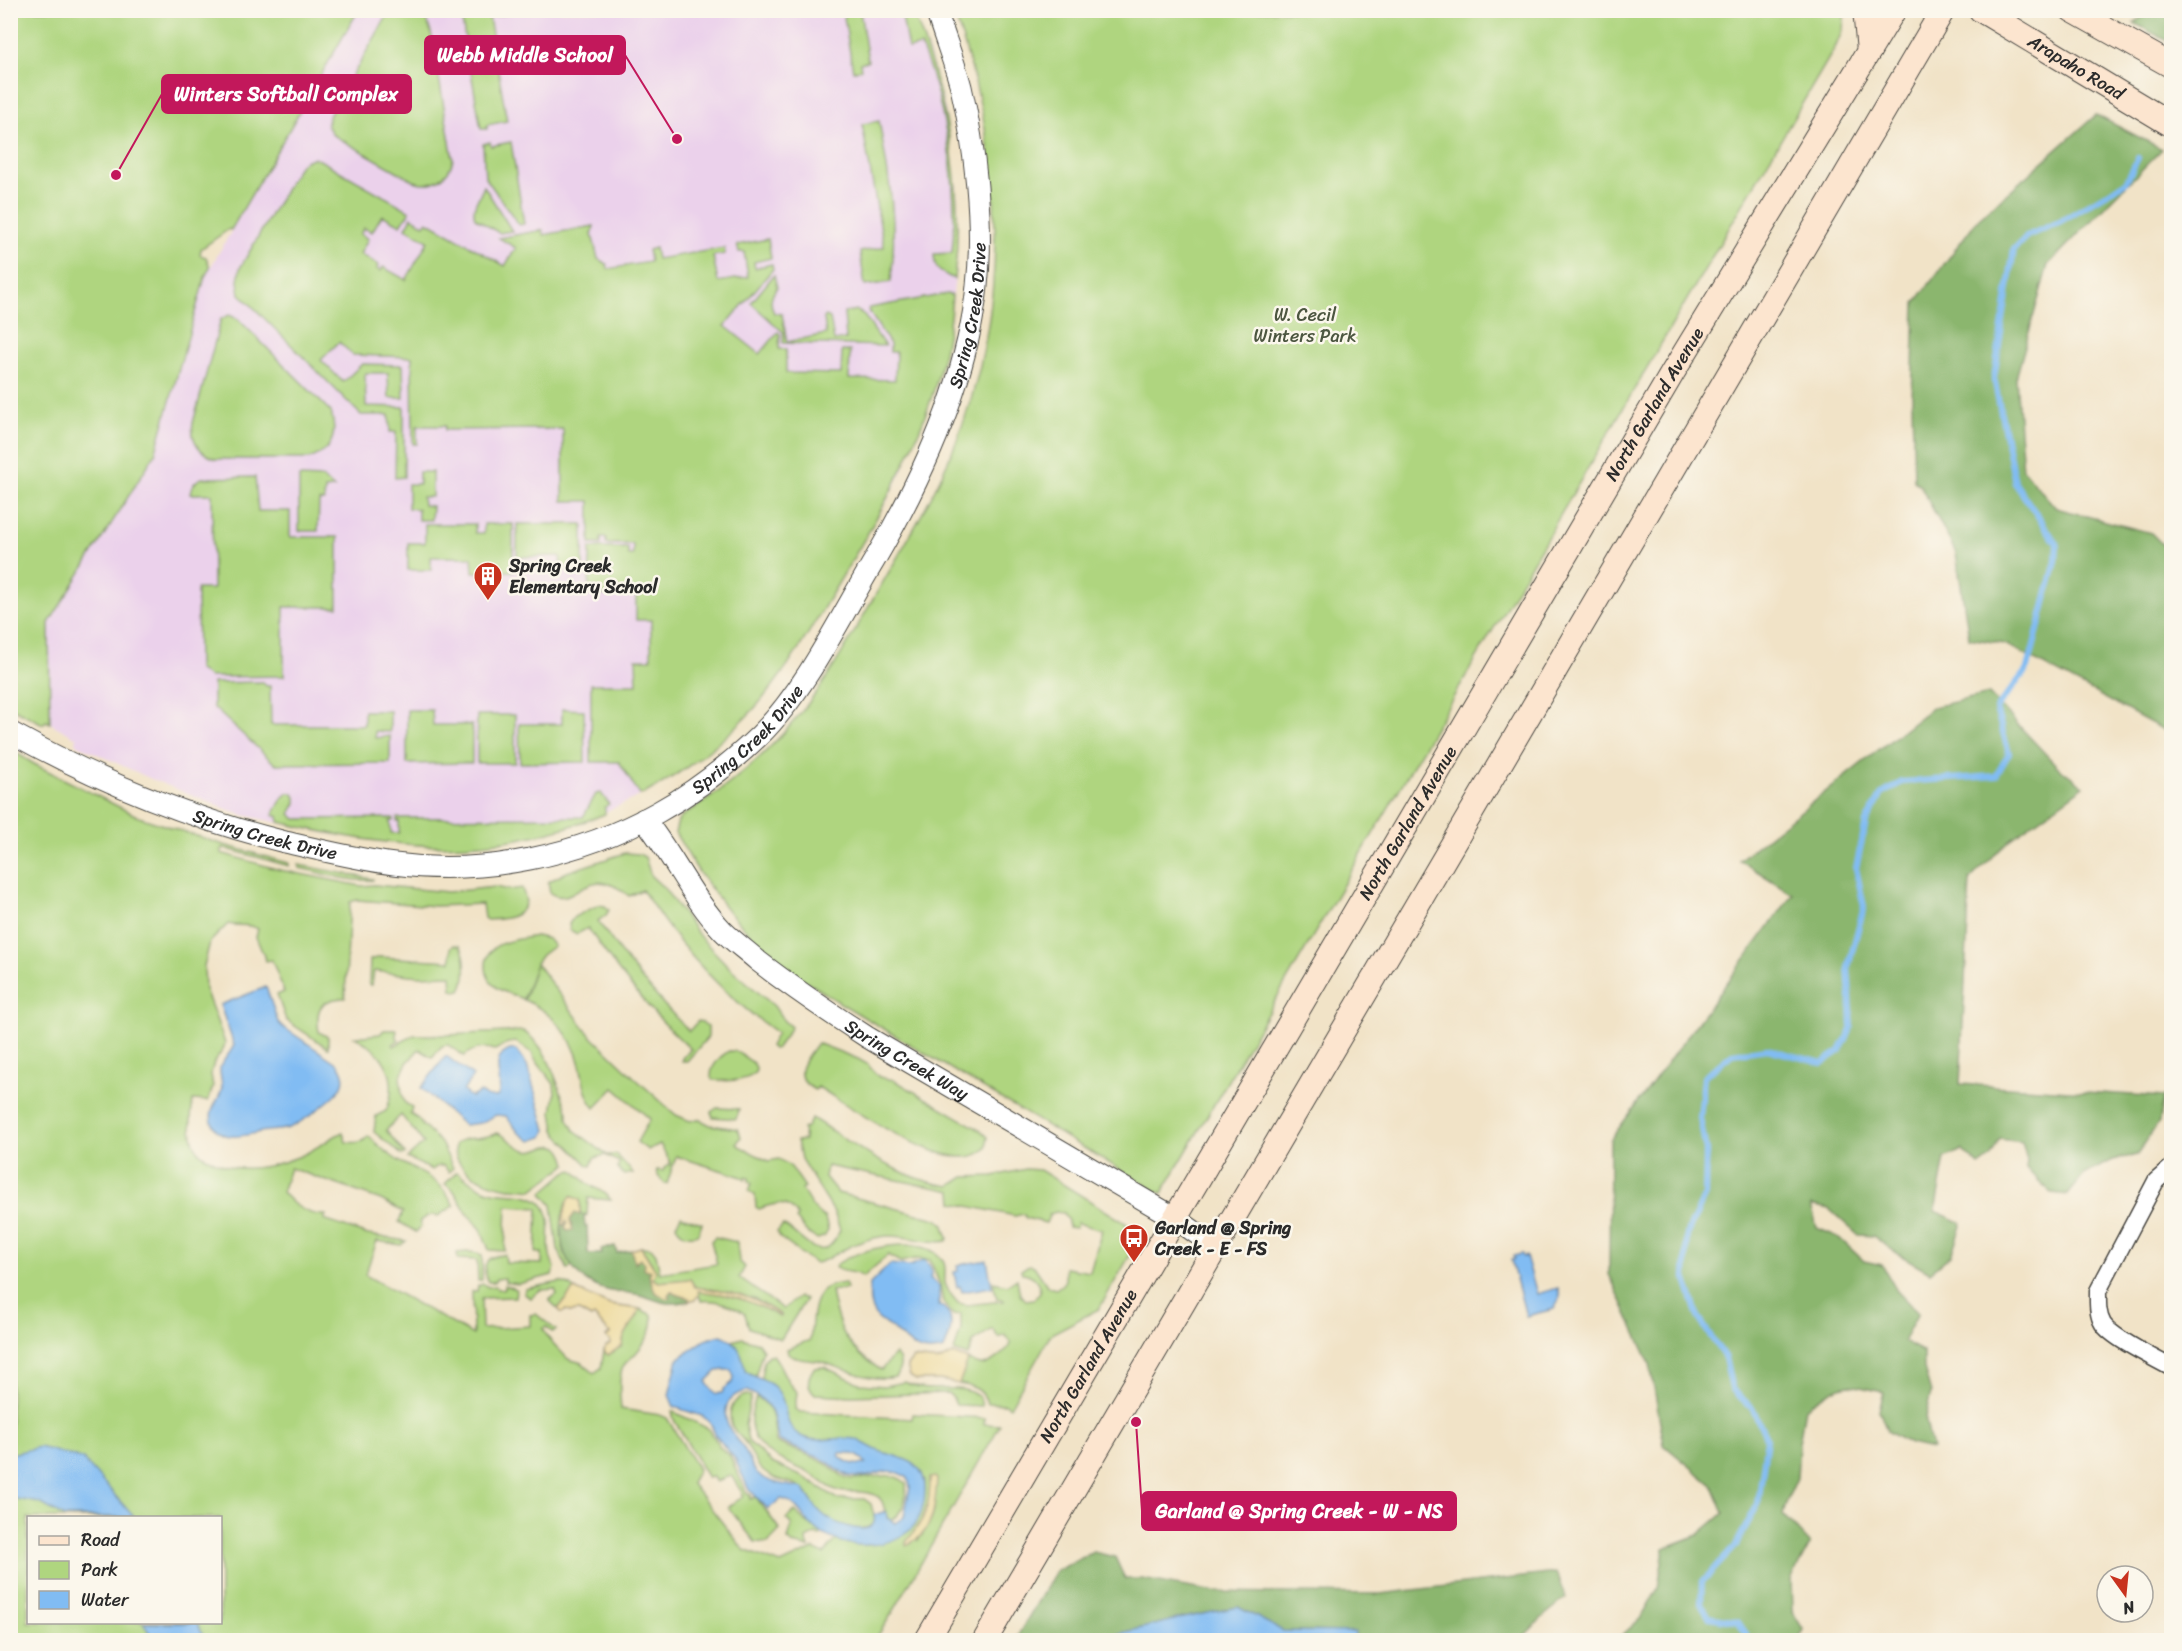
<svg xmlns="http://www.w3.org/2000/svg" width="2182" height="1651" font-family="Sriracha,sans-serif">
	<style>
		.built { fill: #ebd1eb }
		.green { fill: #afd57f; stroke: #6d8055; stroke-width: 1.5; fill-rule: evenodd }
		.forest { fill: #8bb66e; stroke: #5b704c; stroke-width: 1.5 }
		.sand { fill: #eeda9e; stroke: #8c8264; stroke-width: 1.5 }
		.water { fill: #81bcf3; stroke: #56748f; stroke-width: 1.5; fill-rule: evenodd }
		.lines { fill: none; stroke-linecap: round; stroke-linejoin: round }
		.stream { stroke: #81bcf3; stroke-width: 6 }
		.minor-casing { stroke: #494742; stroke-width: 19 }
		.tertiary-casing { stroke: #494742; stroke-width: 23 }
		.secondary-casing { stroke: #494742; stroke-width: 26 }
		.minor { stroke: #fff; stroke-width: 16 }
		.tertiary { stroke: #fff; stroke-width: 21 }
		.secondary { stroke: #fce5cf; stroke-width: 24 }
		.labels { text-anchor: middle; stroke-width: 5; stroke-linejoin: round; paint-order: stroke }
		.street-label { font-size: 18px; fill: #2b2b2b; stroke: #fbf7ec }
		.park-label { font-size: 18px; fill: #4c5640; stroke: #fbf7ec }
		.poi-label { font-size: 18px; font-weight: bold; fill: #2b2b2b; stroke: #fbf7ec; text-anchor: start }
		.leader { fill: none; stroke: #c2185b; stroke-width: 2 }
		.callout-dot { fill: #c2185b; stroke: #fbf7ec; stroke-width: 2 }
		.callout { fill: #c2185b; stroke: #c2185b; stroke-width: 2 }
		.callout-label { font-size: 20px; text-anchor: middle; font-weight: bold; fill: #fff }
	</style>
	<rect width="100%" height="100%" fill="#fbf7ec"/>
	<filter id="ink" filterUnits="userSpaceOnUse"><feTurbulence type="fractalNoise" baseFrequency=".0167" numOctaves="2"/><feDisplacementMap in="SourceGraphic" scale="12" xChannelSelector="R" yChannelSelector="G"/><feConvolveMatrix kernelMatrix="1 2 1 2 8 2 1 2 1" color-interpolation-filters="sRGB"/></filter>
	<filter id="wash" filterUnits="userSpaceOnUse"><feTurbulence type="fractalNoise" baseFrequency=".008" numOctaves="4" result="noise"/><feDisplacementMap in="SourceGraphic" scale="24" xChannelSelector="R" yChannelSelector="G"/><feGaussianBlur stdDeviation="1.35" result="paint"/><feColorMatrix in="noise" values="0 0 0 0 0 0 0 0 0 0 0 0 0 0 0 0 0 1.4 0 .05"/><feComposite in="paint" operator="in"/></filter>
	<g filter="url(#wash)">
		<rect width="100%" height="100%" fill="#f1e3c7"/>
		<!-- built -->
		<path class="built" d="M358,11H913L929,52L945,109L957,188L958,215L956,266L950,323L942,361L924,419L903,470L887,501L788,666L771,688L734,729L690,766L644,794L584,822L525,838L472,846L388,843L323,833L239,814L149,778L78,745L76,742L77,738L50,723L49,623L155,454L205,277Z"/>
		<!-- green -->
		<path class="green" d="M11,10L358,11L231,230L229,229L201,249L200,255L206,257L210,267L205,277L155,454L49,623L50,723L46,721L43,724L10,707Z
			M486,10L511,11V13L489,17L507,121L487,125V129H481L461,15Z
			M390,11C414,10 423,6 431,32L453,159C449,178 432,188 414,181L333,135L327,125L329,116Z
			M843,11H860L868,61L860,63L861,69L853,71Z
			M901,11H913C946,96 966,186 954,279C939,271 935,272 934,254L952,253C959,188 946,106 921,46L908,49Z
			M953,11H1845L1843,29L1836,46L1162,1193L1156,1191L842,1004L792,972L765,950L729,912L700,874L675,833L678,821L682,816C735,784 783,740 819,689C839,660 856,629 873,599C903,548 933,499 955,445C1012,302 1005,153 953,11Z
			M879,121C889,177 898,224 891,282L865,286L860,252L884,247L862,124Z
			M490,142L491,146L511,142L524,224L519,225L485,177L483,144Z
			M312,158L318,159L410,211L401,225L382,215L372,232L364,228L360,234L368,239L360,254L378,265L377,269L381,271L383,267L406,280L428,241L406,228L412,217L424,225L427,221L505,266L516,248L499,238L543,230L544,235L594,226L592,234L598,259L607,264L608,269L650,262L648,250L655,248L657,259L724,248L725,254L713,256L718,282L748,277L744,252H739L737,245L768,239L771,258L754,262L755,268L772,264L773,269L725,326L760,354L778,332L780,334L779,349H786V373L841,374L842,351H850L849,379L895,380L896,352H890V344L868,310L869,308L947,294L952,295C946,403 890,497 836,587C810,630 786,674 752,711C720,745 684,772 644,794L640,795L638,792L619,762H591V684H637L636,659H651V620H636V595H589L590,548H628V555H633V544H606V538H601V544H590V501H563V429L445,430V426H417V444H413L412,357L353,355L339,342L321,360L343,382L362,364L403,365L404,398H389L388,373H365L366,406L404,407V477L395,478L396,432H390L389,415H361L240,294L238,281L240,268L299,166L305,161Z
			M484,186L512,231L499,233L475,218C471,206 480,197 484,186Z
			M774,275L777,287C771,296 769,303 774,313L782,314L787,342L826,334L824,318L826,316L830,318L834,341L846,339L844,313L856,310L863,314L885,346L783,343V332L751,303Z
			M229,315L238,319L331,412C338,434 332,451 309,459H216C200,454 190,440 193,423L221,319Z
			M419,472H432V497H422L423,505L432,506L431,520H418V509L408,508V484H419Z
			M255,477L258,511H290V537H338V607H284V676L209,677L198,669L197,589H213L212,494H190C191,486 194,481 202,478Z
			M299,477L322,478L334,488L325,489L324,501H319L318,531H299Z
			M425,524H475V533H484V524H513V571L473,572L472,557H431V570H408V543H425Z
			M517,524H583V570H561L560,556L521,557L520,571H517Z
			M263,682L266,686H270L271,725H364V711H390V732L375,731V738L390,736V763L275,764L213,707V683Z
			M562,709L584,710L585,762L520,763L519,724H562Z
			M407,710H432L433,725H472V763L407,764Z
			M477,715H515V763H477Z
			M10,749L34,764L139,817L224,845L289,863V866L223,848L221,853L280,870L361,886L375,885L448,892L495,887L509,890L522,888L526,901C522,919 503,919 487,920L484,918L482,904L435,906L357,900L350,902L345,998C320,999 315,1009 319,1032L328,1037V1048L286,1020L277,995L284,992L272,960L266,961L256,937L258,929C248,923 239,927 228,924L210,942L204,966L205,989L225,1043L223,1050L214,1062L211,1074L213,1087L208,1101L193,1100C191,1113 189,1133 195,1146C197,1151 203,1156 208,1158C236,1175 270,1168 298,1157C315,1150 328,1139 343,1132L346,1142C355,1143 362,1144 368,1136C380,1147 392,1158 406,1165C428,1176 442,1182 454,1206L438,1216C431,1213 425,1217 420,1222L421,1227L416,1232L399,1222L403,1212L381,1200L290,1168L282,1192C293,1205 308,1216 326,1215L324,1220L368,1235L406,1241L401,1245L377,1241L365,1275L473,1335L472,1291H477L478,1286L483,1284L488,1287L496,1286L497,1289H505V1285L516,1289L515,1297L481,1298L482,1329L530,1326V1315L536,1314L556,1330L552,1332L546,1327L543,1329L549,1339L568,1359L582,1363L594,1373L601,1368L604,1351L608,1355L622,1346C624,1329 636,1322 640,1309L652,1315C655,1329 645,1343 636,1353C632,1358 625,1362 623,1367C618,1379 620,1396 621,1409L660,1415L667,1418L698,1469L691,1483L744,1550L781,1564L813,1549L824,1554L836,1540C845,1542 855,1545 864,1545C873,1545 882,1541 891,1539C919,1533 925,1505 925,1480C905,1467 886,1456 865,1445C861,1443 857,1440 852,1439C837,1437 816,1443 801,1437C777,1425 792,1393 761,1378L764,1360L768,1355H773C783,1366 785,1383 797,1392L795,1409L800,1412L912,1419L913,1414L984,1418V1424L1000,1425L896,1607L875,1640H11ZM930,1481C938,1507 936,1518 918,1540C919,1519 933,1503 930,1481ZM28,1518H220V1622H28Z
			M288,793H293L296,797V803L290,814L296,819L393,818V821H390L391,833H399V821H397V818L583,817L596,794L601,793L609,804L605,807V814C490,859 397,851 279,822L278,816L273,815L283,797Z
			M625,853L639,854L645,857L651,876L664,888L701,938L730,968L774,1006L784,1021L791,1027L777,1048L773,1049L770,1046L777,1033C736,1004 699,968 668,927C659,915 651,902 642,890L629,896C587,859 575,910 550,893L548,882L567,872Z
			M299,865L373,879V880C349,882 323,873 299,868Z
			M598,905L605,906L609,910L606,915L598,921C625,961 655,997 689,1031L698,1021L702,1022L708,1027V1037L687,1061H682V1058L691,1049C651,1014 618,972 588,928L577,934L570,930L569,924L574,917Z
			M536,936L548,939L554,946L542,955L536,963L590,1035L636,1079L676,1115L690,1121L699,1119L710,1125L738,1129L741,1137L737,1143L739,1146L768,1161L779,1159L791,1167L805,1187L802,1189C808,1201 814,1211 825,1218L828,1230L825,1236L818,1239C806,1235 804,1227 796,1219L798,1217C790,1200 773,1203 759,1209L756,1207L755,1195L749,1191L752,1183L749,1181V1178L746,1177L745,1180L742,1177L676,1156L667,1184H665L658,1176L657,1170L663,1171L664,1168L671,1164L660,1144L648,1150L637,1142L650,1119L614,1088L595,1108C584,1095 584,1081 580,1065C573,1036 551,1011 524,1000L536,964L523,999C514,995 504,993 497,988C491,983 486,975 486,967C485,940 517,940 536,936Z
			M454,945L460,946C467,955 467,981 461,990L455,991L452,989L451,975L419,976L374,971L372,985H369L370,960L379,957L451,961V947Z
			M384,1030H397L396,1036L399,1040L393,1044L394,1046L414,1035H448L523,1031C551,1049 556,1083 568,1112V1119L574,1130L607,1155H617L633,1173L624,1175L618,1169L619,1162L605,1155L594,1158L591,1166L588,1165L558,1135L555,1130L552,1112L555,1094L554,1084L534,1058L532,1053L516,1042L508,1043L495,1050C485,1046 472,1049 464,1056L448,1045L442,1046L432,1057L419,1049L407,1063L400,1077L402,1094L405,1103L412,1107L410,1114L418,1119L423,1126L441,1143L453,1168L449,1172L444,1166H438L432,1170L407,1158L424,1143L401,1115L386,1130L405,1154L402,1155L374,1132L376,1116L386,1111C400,1078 385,1052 355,1037L380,1034Z
			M817,1043L858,1059L867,1064L879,1077L894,1080L980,1130L988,1137L986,1148C956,1183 848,1105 818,1087L815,1090C789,1076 804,1061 817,1043Z
			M729,1051C737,1051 740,1052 746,1058C748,1060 752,1061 754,1064C766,1081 721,1083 712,1079C708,1069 720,1056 729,1051Z
			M717,1108L739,1109L736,1119L713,1117L711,1112Z
			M812,1118C855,1145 899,1180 950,1186L964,1177L993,1176L1026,1169L1040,1170L1127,1224L1133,1250L1099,1309L1051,1334L1010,1407L1006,1404L987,1403C983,1389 973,1386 959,1384L968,1360C971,1361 979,1366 983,1365C991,1364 1007,1351 1011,1343L1005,1335L999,1338L992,1329L973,1342L968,1356L954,1351L961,1330V1314L953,1315L943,1302L940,1285L930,1260L915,1259L900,1262L888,1255L863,1277C855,1270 843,1274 835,1267L836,1265C857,1248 926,1232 943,1261C947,1267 944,1276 945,1283C947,1291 953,1297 958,1303L967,1305L1004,1301L1002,1299H997L993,1282L1008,1285L1017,1279L1020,1295L1026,1300L1034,1299L1040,1292C1039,1281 1034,1274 1022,1273L1021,1270L1029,1265L1034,1266L1048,1287L1056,1289C1068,1281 1065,1279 1065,1268L1090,1272L1102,1230L1077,1223L1076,1228L1068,1227V1221L1063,1213L1056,1212L1050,1214L1046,1223L1026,1218L1024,1214L1015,1216L953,1203L952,1191L827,1166L825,1177L838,1193L936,1219L943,1223L948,1238L947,1241C933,1245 906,1235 888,1236C871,1237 854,1244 839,1252C830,1256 825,1263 814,1263L779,1237L777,1232L783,1225C803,1236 822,1271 840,1230L834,1212L801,1159L797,1141L805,1140L803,1129L807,1127Z
			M497,1133C508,1136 515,1147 526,1150C541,1155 558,1129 567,1164L532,1190C523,1188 513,1189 504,1187C483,1183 452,1169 455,1144C468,1134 483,1141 497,1133Z
			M573,1170L587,1183L606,1194L611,1200L588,1198L587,1215H580V1200L571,1196C556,1217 560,1246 572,1266L568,1270L558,1249L552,1205L542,1193L566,1172Z
			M457,1172C467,1179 477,1187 489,1191C505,1196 532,1190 543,1205C557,1223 542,1249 555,1268L552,1275L518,1284L505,1282V1278L496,1279L495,1282H488C480,1265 487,1255 505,1255L506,1263L542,1264V1253H536L538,1208L507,1206L505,1251L489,1250L481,1229L467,1213L454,1191L445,1184Z
			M681,1216L702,1223L698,1234C688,1237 680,1235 676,1225Z
			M715,1237L737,1242L739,1261L745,1267L739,1278L783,1309L799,1297L806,1299L781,1339L749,1328L745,1314C733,1305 716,1299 701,1301L698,1291C735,1295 748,1299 780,1317L781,1315L755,1299L695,1287L690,1279L659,1282L653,1279L654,1267L641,1247L651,1248L656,1254L660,1273L717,1264L711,1241Z
			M469,1252L477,1253L482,1256V1280L478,1281L477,1260L458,1259L457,1253Z
			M560,1282L567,1284L574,1289L558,1309L549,1300L557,1294L555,1289L540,1290L531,1298L524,1294L525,1289Z
			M845,1283L847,1289L831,1291C838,1330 847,1349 881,1370L895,1354C903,1361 901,1369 895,1377C871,1382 847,1370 825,1363C811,1358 800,1363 788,1353L787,1349L810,1340C813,1324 810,1293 830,1286C834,1284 840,1284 845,1283Z
			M742,1338L758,1343L763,1350L755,1377L745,1371L742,1356L733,1341Z
			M824,1367L861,1384L884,1386L905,1382C930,1398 958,1379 980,1398L982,1406L956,1405L953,1398L948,1393L851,1396L815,1394C806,1385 807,1378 814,1368Z
			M746,1395L751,1396L745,1425L748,1441L772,1463L803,1477L838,1499H864L871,1504L875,1520L873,1525C853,1535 828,1522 815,1507C811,1501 808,1492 802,1488C793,1481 781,1482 772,1477C757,1470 754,1458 747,1445C744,1440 739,1436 735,1431C726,1417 730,1400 746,1395Z
			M756,1397C776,1407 773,1424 776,1442C792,1450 812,1455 828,1465C835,1470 839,1475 847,1478C869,1483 887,1467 906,1483C907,1499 904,1512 890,1521C882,1514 887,1500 875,1495C864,1489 850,1494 839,1491C826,1488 819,1477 807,1472C785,1461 749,1451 751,1419C751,1412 754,1404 756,1397Z
			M672,1411L709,1429L720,1447L730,1456L746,1492L751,1495L750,1499L756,1497L780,1530L768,1543L755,1542L728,1507L744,1496L731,1475L716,1482L712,1476L708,1478L674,1420Z
			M795,1511L804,1520L822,1533L819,1536L816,1534L806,1539L809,1548L792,1544L788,1540L792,1525L786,1519Z"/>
		<!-- forest -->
		<path class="forest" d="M2150,11H2171V43L2134,23Z
			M2096,115L2162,149L2048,265L2016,378L2023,470L2056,508L2151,533L2171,553V734L2005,644L1969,638L1956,553L1920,485L1914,481L1912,401L1915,303L1978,219Z
			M1989,694L2057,766L2084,786L2010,840L1970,879L1960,1084L2163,1097L2159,1122L2137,1155L2112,1160L2084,1175L2068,1195L2052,1193L2026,1169L2027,1160L2022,1142L2000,1139L1990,1158L1979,1166L1962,1150L1945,1158L1935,1211L1962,1223L1951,1255L1930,1272L1898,1254L1873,1236L1858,1235L1829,1209L1811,1205L1817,1228L1838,1237L1864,1261L1882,1265L1897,1291L1918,1313L1903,1341L1924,1352V1369L1931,1393L1925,1417L1932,1449L1910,1444L1887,1431L1879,1410L1884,1392C1876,1391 1853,1385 1849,1385C1833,1387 1818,1400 1805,1408L1799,1443L1797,1478L1787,1500L1783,1515L1810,1544L1791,1580L1792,1611L1803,1629L1799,1640H1617L1642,1617L1658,1588L1664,1548L1698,1535L1724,1513L1712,1485L1664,1445L1650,1364L1609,1274L1610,1140L1793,894L1739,860L1933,707Z
			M575,1213L587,1215L584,1216L585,1226H587L588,1254H602L601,1249L615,1246L617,1253L631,1250L636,1263L640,1258L652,1271L649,1275L655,1292L670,1297L668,1295L671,1291L675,1294L689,1298V1301C661,1306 665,1302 640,1295C629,1292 618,1293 607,1290C577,1282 557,1256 562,1224L564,1225L566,1221L568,1223L565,1228L568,1231L572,1226L570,1220Z
			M1093,1552L1115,1557L1125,1579H1142L1214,1592L1380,1594L1556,1573L1566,1598L1544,1616L1523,1637L1525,1640H1354V1632L1283,1631L1238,1607L1178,1619L1094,1640H1015L1056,1571Z"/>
		<!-- sand -->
		<path class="sand" d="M571,1196L580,1200V1215L575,1213L570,1220L573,1230L568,1231L565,1227L567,1224L566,1221L564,1225L562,1224L567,1202Z
			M641,1247L656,1271L653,1279L659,1282L690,1279L695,1287C732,1292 749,1294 781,1315V1317C750,1300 734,1295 698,1291L699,1295L695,1299L689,1301V1298L675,1294L671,1291L668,1295L671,1297L666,1299L655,1292L649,1275L651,1271L644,1269L645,1263L640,1258L635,1263L631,1250Z
			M574,1289L610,1305L640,1309C636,1323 623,1331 622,1346L608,1355L604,1351L605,1347L611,1343L606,1337L610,1334L594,1316L591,1318L579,1311L570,1312L566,1310L562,1313L558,1309Z
			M953,1354L968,1360L959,1384L940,1380H916L910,1376L907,1366L913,1358L939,1361Z
			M935,1477L937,1479C935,1507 935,1533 906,1545V1542C925,1519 930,1508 930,1478Z"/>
		<!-- water -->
		<path class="water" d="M266,987L278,1022L283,1027L338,1064C343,1072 347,1080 340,1089C335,1098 298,1125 289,1128C279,1131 270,1130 261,1132C245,1135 220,1144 212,1122C208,1108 221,1100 222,1087C222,1079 218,1072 221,1065C225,1058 231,1052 234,1045L220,1005Z
			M510,1050H516L527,1065L546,1130L543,1137L531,1141L519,1133L506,1116L496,1115L481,1123L464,1125L421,1088L446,1056L473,1076L463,1091L471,1097L481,1092C486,1097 491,1099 498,1096C505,1079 487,1059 510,1050Z
			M1522,1254L1523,1257L1526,1256L1537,1294L1558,1288L1560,1297L1554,1309L1526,1316L1511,1260L1514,1259L1513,1256Z
			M924,1260C931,1266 933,1270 930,1278L939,1286V1305C957,1313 951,1334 944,1349C919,1356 911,1345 894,1330C887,1324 877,1321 873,1312C868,1303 870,1293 870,1284L890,1264L910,1266Z
			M987,1260L992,1287L962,1292L960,1286L957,1287L954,1272L958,1271L957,1265Z
			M721,1335C738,1340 743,1355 745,1371C759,1382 775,1378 783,1401C787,1414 786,1428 801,1436C816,1445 838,1435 855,1439C863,1442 871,1448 879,1451C903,1459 926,1460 925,1491C925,1504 920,1520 911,1529C900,1540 880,1545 865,1545C849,1546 829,1539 817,1530C802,1520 800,1502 781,1499L768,1509L748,1488L735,1459L716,1436L710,1422L702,1416L674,1407L669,1395L678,1359L705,1340ZM724,1370H731L734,1377L733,1382L724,1389L722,1393L716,1394L708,1385L707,1381L717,1371ZM747,1391C773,1402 774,1414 778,1440C794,1449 811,1453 826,1461C834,1466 840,1474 850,1476C876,1482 881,1461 908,1478L910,1487L904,1517L895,1523L887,1518L886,1511L874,1515C879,1540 838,1525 828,1518C817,1511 810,1499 803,1488C789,1485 770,1484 758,1474C751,1468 749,1457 744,1449C741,1444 736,1440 733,1434C720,1416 724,1395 747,1391ZM840,1453C850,1452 860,1454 866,1464C856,1466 845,1463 839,1455Z
			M39,1447L83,1459L134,1517H64L40,1503L11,1498V1454Z
			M1238,1607L1283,1631L1355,1632L1354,1640H1094L1178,1619Z
			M143,1623H197L206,1640H154Z"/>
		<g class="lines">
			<!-- stream -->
			<path class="stream" d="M1746,1640L1747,1635L1738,1622L1709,1617L1701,1603L1702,1582L1735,1547L1758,1504L1767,1439L1752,1408L1732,1389L1725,1358L1698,1317L1685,1277L1687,1234L1705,1195L1706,1151L1700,1118L1704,1077L1732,1054L1767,1049L1822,1063L1840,1051L1852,1027L1848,967L1864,907L1856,868L1866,822L1882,794L1902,782L1996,776L2009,753L1996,709L2028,668L2056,561L2057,544L2015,483L1994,378L2014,249L2027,236L2061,221L2126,182L2138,158"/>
		</g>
	</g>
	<g filter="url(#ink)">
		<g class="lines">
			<!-- minor casing -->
			<g class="minor-casing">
				<path id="minor" d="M2172,1167L2156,1181L2098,1291C2098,1302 2097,1314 2103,1324C2112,1338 2156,1359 2172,1368"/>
			</g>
			<!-- tertiary casing -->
			<g class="tertiary-casing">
				<g id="tertiary">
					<path id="s1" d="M10,732C97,780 188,818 285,842C321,850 357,859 394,864C482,876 580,856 658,812C694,792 730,764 760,735C805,691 841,616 874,561C922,479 967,381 977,286C984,223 975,147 961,87C954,61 944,36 936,10"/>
					<path id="s2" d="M644,819C673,855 691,897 723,931C734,942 747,951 758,961C793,988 830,1013 867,1037L1175,1218L1216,1247"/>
				</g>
			</g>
			<!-- secondary casing -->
			<g class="secondary-casing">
				<g id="secondary">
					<path d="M1865,10L1869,51"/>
					<path id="s3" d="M1981,10L2172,125"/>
					<path d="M2072,10L2172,66"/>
					<path id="s4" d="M927,1640L1673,372L1894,10"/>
					<path d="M985,1640L1943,10"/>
				</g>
			</g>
			<!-- minor -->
			<use href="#minor" class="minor"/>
			<!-- tertiary -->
			<use href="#tertiary" class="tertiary"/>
			<!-- secondary -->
			<use href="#secondary" class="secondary"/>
		</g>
	</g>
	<!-- icons -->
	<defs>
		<g id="building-pin" transform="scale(1.5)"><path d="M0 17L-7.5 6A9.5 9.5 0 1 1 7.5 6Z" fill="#c8321e" stroke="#fbf7ec"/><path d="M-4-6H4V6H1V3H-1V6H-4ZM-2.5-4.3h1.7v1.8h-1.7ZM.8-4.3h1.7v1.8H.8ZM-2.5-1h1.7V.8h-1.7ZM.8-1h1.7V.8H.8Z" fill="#fff"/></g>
		<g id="bus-pin" transform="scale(1.5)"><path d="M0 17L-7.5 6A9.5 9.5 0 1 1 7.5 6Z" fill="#c8321e" stroke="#fbf7ec"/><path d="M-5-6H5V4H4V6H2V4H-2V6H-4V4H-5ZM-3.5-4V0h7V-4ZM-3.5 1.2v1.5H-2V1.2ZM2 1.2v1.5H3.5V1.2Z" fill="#fff"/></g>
	</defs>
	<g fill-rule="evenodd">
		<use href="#building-pin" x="488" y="576"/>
		<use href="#bus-pin" x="1134" y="1238"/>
	</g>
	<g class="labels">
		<!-- street labels -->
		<g class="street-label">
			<text dy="6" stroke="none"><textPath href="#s3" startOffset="111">Arapaho Road</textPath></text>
			<text dy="6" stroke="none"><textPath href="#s1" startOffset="1284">Spring Creek Drive</textPath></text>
			<text dy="6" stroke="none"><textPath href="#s4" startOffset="1434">North Garland Avenue</textPath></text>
			<text dy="6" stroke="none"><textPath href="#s1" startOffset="798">Spring Creek Drive</textPath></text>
			<text dy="6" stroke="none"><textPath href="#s4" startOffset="948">North Garland Avenue</textPath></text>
			<text dy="6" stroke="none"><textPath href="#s1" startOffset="276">Spring Creek Drive</textPath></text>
			<text dy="6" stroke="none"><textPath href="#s2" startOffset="362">Spring Creek Way</textPath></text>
			<text dy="6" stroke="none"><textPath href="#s4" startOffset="318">North Garland Avenue</textPath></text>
		</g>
		<!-- park labels -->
		<g class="park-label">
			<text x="1305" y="321">W. Cecil<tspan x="1305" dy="21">Winters Park</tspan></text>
		</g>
		<!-- poi labels -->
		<g class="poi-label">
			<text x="509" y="572">Spring Creek<tspan x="509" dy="21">Elementary School</tspan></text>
			<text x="1155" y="1234">Garland @ Spring<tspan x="1155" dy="21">Creek - E - FS</tspan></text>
		</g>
	</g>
	<!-- callouts -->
	<path class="leader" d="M677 139L625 55M116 175L162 94M1136 1422L1142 1511"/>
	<g class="callout-dot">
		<circle cx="677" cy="139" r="6"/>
		<circle cx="116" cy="175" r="6"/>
		<circle cx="1136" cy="1422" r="6"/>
	</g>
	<g class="callout">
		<rect x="425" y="36" width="200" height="38" rx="6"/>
		<rect x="162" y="75" width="249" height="38" rx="6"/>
		<rect x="1142" y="1492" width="314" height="38" rx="6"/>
	</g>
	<g class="callout-label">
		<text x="525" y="62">Webb Middle School</text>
		<text x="286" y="101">Winters Softball Complex</text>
		<text x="1299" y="1518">Garland @ Spring Creek - W - NS</text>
	</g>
	<!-- margin -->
	<rect width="2182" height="1651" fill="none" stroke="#fbf7ec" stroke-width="36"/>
	<!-- legend -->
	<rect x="27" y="1516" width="195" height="108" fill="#fbf7ec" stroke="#a8a59f" stroke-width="1.5"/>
	<rect x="39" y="1536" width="30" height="9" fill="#fce5cf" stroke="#a8a59f" stroke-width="1.5"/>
	<text x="81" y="1546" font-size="18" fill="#2b2b2b">Road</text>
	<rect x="39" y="1561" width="30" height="18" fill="#afd57f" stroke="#a8a59f" stroke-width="1.5"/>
	<text x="81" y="1576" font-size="18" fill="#2b2b2b">Park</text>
	<rect x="39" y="1591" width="30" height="18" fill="#81bcf3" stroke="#a8a59f" stroke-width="1.5"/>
	<text x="81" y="1606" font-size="18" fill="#2b2b2b">Water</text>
	<!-- north arrow -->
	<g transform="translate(2125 1594) rotate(165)"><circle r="28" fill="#fbf7ec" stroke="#a8a59f" stroke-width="1.5"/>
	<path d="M0-4.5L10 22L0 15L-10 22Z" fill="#c8321e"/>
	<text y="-9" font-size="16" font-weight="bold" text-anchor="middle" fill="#2b2b2b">N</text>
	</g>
</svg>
